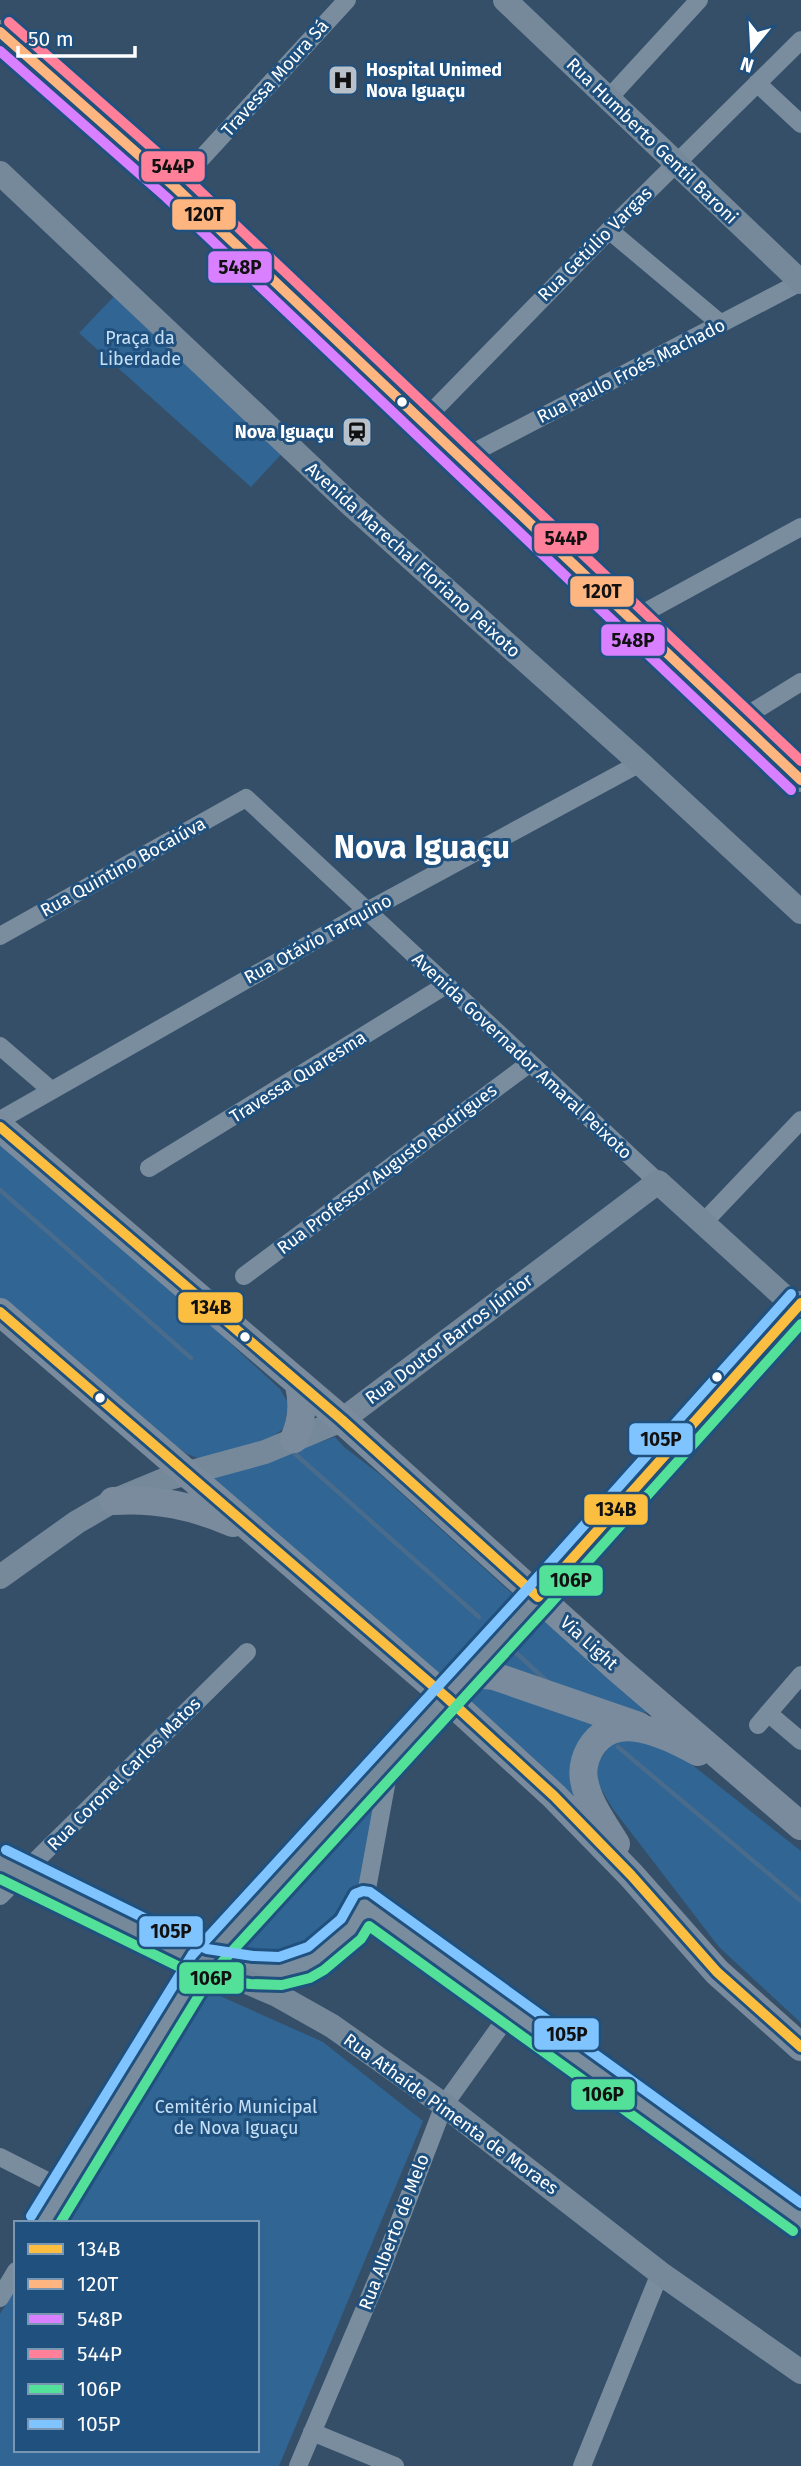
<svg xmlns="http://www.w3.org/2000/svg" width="801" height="2466" font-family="'Fira Sans',sans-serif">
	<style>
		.green { fill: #306594 }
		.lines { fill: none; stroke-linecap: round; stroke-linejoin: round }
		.stream { stroke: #496c8d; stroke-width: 4.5 }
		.street { stroke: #7a8d9f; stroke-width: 18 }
		.secondary { stroke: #76899b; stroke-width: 24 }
		.primary { stroke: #798b9d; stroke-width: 28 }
		.bus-1-casing { stroke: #1f507e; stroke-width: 16 }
		.bus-2-casing { stroke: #1f507e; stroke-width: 16 }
		.bus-3-casing { stroke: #1f507e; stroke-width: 16 }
		.bus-4-casing { stroke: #1f507e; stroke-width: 16 }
		.bus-5-casing { stroke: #1f507e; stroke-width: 16 }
		.bus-6-casing { stroke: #1f507e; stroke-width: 16 }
		.bus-1 { stroke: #fbbe40; stroke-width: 10 }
		.bus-2 { stroke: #ffb580; stroke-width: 10 }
		.bus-3 { stroke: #d880ff; stroke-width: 10 }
		.bus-4 { stroke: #ff8098; stroke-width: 10 }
		.bus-5 { stroke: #53e098; stroke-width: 10 }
		.bus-6 { stroke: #80c4ff; stroke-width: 10 }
		.bus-dot { fill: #fff; stroke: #1f507e; stroke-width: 2.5 }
		.labels { text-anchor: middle; stroke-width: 6; stroke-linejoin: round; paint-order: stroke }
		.poi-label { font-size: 18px; font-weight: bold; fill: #fff; stroke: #1f507e; text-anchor: start }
		.street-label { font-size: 18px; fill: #fff; stroke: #1f507e }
		.park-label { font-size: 18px; fill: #c7e0f6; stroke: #1f507e }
		.town-label { font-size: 32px; font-weight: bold; fill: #fff; stroke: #1f507e }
		.line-badge { stroke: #1f507e; stroke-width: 2.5 }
		.pale-badge-label { font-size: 19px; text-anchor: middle; font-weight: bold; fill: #111 }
	</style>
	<rect width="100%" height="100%" fill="#354f68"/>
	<!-- green -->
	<path class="green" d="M121,289L288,447L251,487L79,333Z
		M0,1143L168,1286L280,1389L288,1403L285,1427L268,1441L200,1459L185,1453L0,1302Z
		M335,1437L344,1447L382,1476L518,1599L443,1684L212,1478Z
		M542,1614L652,1713L638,1712L486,1669Z
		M475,1684L599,1723L585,1808L462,1698Z
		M636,1733L686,1760L801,1851V2023L719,1947L613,1809L597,1782V1764L615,1738Z
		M373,1789L378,1795C370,1829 366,1866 356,1900C352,1911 341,1922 333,1929C308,1953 270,1976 237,1953L235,1941Z
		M193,1984L323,2042L423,2121L279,2466H0V2314L16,2287V2450H257V2223H53Z"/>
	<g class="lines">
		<!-- stream -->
		<path class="stream" d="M0,1190L191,1358
			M293,1452L479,1617
			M514,1651L548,1682
			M618,1747L801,1901"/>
		<!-- street -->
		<path class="street" d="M757,83L801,124
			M608,99L699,0
			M175,187L347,0
			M609,230L721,324
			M422,422L624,215L801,40
			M461,459L799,283
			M631,620L801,527
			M738,721L801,682
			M0,936L246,798L658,1182
			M0,1046L51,1090
			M0,1120L367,911L640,763
			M149,1168L446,985
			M703,1223L801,1120
			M244,1276L530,1063
			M768,1713L801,1741
			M758,1725L801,1675
			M0,1896L247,1652
			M364,1905L801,2220
			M0,2157L63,2189
			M43,2223L203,1963L266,1971L294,1969L325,1953L352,1928L364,1905L391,1758
			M0,2298L16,2271
			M312,2432L395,2466
			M298,2466L379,2275L444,2105L512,2010
			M582,2466L660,2273"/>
		<!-- secondary -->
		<path class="secondary" d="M505,0L801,282
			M0,32L175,187L801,780
			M0,173L348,502L640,763L801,912
			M0,1577L77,1522L113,1501L166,1479L265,1452L342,1420L658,1182L801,1312
			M0,1863L203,1963L277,1995L332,2026L444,2105L660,2273L801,2372
			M203,1963L538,1597L801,1303"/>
		<!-- primary -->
		<path class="primary" d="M0,1127L342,1420L618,1669L801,1826
			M0,1312L446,1697L554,1796L631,1875L717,1972L801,2047
			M294,1439C302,1422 303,1403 299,1385
			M113,1501C156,1498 193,1506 233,1523
			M463,1679L476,1674L494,1676L639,1726
			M616,1844C604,1824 588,1803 584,1780C582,1769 585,1758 590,1749C615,1707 667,1736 698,1752"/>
		<!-- bus-1 casing -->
		<g class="bus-1-casing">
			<path id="bus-1" d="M0,1127L342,1420L538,1597L801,1303
				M0,1312L446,1697L554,1796L631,1875L717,1972L801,2047"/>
		</g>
		<!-- bus-2 casing -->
		<g class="bus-2-casing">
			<path id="bus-2" d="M0,32L175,187L801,780"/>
		</g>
		<!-- bus-3 casing -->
		<g class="bus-3-casing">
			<path id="bus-3" d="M0,51L166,197L791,790"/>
		</g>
		<!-- bus-4 casing -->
		<g class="bus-4-casing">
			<path id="bus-4" d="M9,22L185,177L801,761"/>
		</g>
		<!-- bus-5 casing -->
		<g class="bus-5-casing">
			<path id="bus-5" d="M0,1879L198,1976L250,1984L282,1985L310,1978L324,1970L361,1939L369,1926L793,2231
				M60,2223L214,1971L548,1606L801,1324"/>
		</g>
		<!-- bus-6 casing -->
		<g class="bus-6-casing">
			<path id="bus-6" d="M6,1850L207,1949L253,1956L279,1957L308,1947L341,1919L355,1894L363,1891L370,1892L801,2203
				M31,2216L192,1955L528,1588L791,1294"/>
		</g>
		<!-- bus-1 -->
		<use href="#bus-1" class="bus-1"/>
		<!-- bus-2 -->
		<use href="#bus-2" class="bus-2"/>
		<!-- bus-3 -->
		<use href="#bus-3" class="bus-3"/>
		<!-- bus-4 -->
		<use href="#bus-4" class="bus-4"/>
		<!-- bus-5 -->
		<use href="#bus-5" class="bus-5"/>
		<!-- bus-6 -->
		<use href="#bus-6" class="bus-6"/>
	</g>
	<!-- icons -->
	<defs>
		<g id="hospital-square" transform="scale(1.575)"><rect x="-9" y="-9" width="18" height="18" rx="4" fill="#b8c1ca" stroke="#1f507e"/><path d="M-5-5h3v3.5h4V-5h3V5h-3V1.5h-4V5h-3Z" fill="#111"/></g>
		<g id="station-square" transform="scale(1.575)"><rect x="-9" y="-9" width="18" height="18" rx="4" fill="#b8c1ca" stroke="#1f507e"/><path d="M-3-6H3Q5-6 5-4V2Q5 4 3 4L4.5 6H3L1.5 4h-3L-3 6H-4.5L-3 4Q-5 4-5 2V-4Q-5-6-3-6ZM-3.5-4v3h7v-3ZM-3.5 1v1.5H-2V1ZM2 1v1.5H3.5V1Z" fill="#111"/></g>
	</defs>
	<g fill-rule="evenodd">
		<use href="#hospital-square" x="343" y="80"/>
		<use href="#station-square" x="357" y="432"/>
	</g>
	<!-- markers -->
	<g class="bus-dot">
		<circle cx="402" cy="402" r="6"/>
		<circle cx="245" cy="1337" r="6"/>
		<circle cx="717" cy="1377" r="6"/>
		<circle cx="100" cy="1398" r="6"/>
	</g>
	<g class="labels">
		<!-- poi labels -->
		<g class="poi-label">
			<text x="366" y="76">Hospital Unimed<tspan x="366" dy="21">Nova Iguaçu</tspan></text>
			<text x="334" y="438" text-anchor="end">Nova Iguaçu</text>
		</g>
		<!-- street labels -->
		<g class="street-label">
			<text transform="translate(275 78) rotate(-48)" y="6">Travessa Moura Sá</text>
			<text transform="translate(652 141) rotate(44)" y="6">Rua Humberto Gentil Baroni</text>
			<text transform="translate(595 244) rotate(-45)" y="6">Rua Getúlio Vargas</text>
			<text transform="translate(631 371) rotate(-27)" y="6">Rua Paulo Froés Machado</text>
			<text transform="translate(413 560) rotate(42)" y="6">Avenida Marechal Floriano Peixoto</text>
			<text transform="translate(123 867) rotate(-29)" y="6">Rua Quintino Bocaiúva</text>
			<text transform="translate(318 939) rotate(-29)" y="6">Rua Otávio Tarquino</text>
			<text transform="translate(522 1056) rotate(43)" y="6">Avenida Governador Amaral Peixoto</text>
			<text transform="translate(298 1077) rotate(-32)" y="6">Travessa Quaresma</text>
			<text transform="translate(387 1169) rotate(-37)" y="6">Rua Professor Augusto Rodrigues</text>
			<text transform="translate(449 1339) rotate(-37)" y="6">Rua Doutor Barros Júnior</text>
			<text transform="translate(589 1643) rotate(42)" y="6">Via Light</text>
			<text transform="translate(124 1774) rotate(-45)" y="6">Rua Coronel Carlos Matos</text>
			<text transform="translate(451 2114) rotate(36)" y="6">Rua Athaíde Pimenta de Moraes</text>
			<text transform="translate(394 2232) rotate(-69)" y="6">Rua Alberto de Melo</text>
		</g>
		<!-- park labels -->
		<g class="park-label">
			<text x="140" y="344">Praça da<tspan x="140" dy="21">Liberdade</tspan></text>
			<text x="236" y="2113">Cemitério Municipal<tspan x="236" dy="21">de Nova Iguaçu</tspan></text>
		</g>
		<!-- town labels -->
		<g class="town-label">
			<text x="422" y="858">Nova Iguaçu</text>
		</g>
	</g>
	<g class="line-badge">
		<rect x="140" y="150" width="66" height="33" rx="7" fill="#ff8098"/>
		<rect x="171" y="198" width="66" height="33" rx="7" fill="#ffb580"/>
		<rect x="207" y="250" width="66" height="34" rx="7" fill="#d880ff"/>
		<rect x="533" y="522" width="67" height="33" rx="7" fill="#ff8098"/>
		<rect x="569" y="575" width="66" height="33" rx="7" fill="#ffb580"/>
		<rect x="600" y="623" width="66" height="34" rx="7" fill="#d880ff"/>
		<rect x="177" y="1291" width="67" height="33" rx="7" fill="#fbbe40"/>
		<rect x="628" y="1422" width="66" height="34" rx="7" fill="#80c4ff"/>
		<rect x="583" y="1493" width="66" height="33" rx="7" fill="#fbbe40"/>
		<rect x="538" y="1564" width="66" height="33" rx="7" fill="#53e098"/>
		<rect x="138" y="1915" width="66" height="33" rx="7" fill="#80c4ff"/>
		<rect x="178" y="1961" width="67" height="34" rx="7" fill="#53e098"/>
		<rect x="533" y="2017" width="67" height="34" rx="7" fill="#80c4ff"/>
		<rect x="570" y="2078" width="66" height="33" rx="7" fill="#53e098"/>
	</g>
	<g class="pale-badge-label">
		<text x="173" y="173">544P</text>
		<text x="204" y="221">120T</text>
		<text x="240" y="274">548P</text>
		<text x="566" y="545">544P</text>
		<text x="602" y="598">120T</text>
		<text x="633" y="647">548P</text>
		<text x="211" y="1314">134B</text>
		<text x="661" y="1446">105P</text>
		<text x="616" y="1516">134B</text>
		<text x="571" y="1587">106P</text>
		<text x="171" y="1938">105P</text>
		<text x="211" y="1985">106P</text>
		<text x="567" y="2041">105P</text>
		<text x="603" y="2101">106P</text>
	</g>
	<!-- legend -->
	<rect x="14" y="2221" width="245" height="231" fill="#1f507e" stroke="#7996b2" stroke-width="2"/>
	<rect x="28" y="2244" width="35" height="10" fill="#fbbe40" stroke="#7996b2" stroke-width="2"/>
	<text x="77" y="2256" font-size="21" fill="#ffffff">134B</text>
	<rect x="28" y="2279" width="35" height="10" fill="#ffb580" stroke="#7996b2" stroke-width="2"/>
	<text x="77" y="2291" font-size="21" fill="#ffffff">120T</text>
	<rect x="28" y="2314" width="35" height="10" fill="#d880ff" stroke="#7996b2" stroke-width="2"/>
	<text x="77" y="2326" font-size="21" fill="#ffffff">548P</text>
	<rect x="28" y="2349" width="35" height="10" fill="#ff8098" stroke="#7996b2" stroke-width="2"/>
	<text x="77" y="2361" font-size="21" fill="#ffffff">544P</text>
	<rect x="28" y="2384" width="35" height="10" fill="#53e098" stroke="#7996b2" stroke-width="2"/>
	<text x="77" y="2396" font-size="21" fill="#ffffff">106P</text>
	<rect x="28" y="2419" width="35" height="10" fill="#80c4ff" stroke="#7996b2" stroke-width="2"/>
	<text x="77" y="2431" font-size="21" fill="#ffffff">105P</text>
	<!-- north arrow -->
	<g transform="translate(752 49) rotate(198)" stroke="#1f507e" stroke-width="5" paint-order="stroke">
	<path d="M0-5L12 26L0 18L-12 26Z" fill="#ffffff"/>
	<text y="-10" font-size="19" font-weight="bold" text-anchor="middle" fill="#ffffff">N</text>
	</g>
	<!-- scale -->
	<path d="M18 46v10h117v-10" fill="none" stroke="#ffffff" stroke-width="3.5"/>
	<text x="28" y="46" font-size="21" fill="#ffffff" stroke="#1f507e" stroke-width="5" paint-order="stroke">50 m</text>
</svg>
